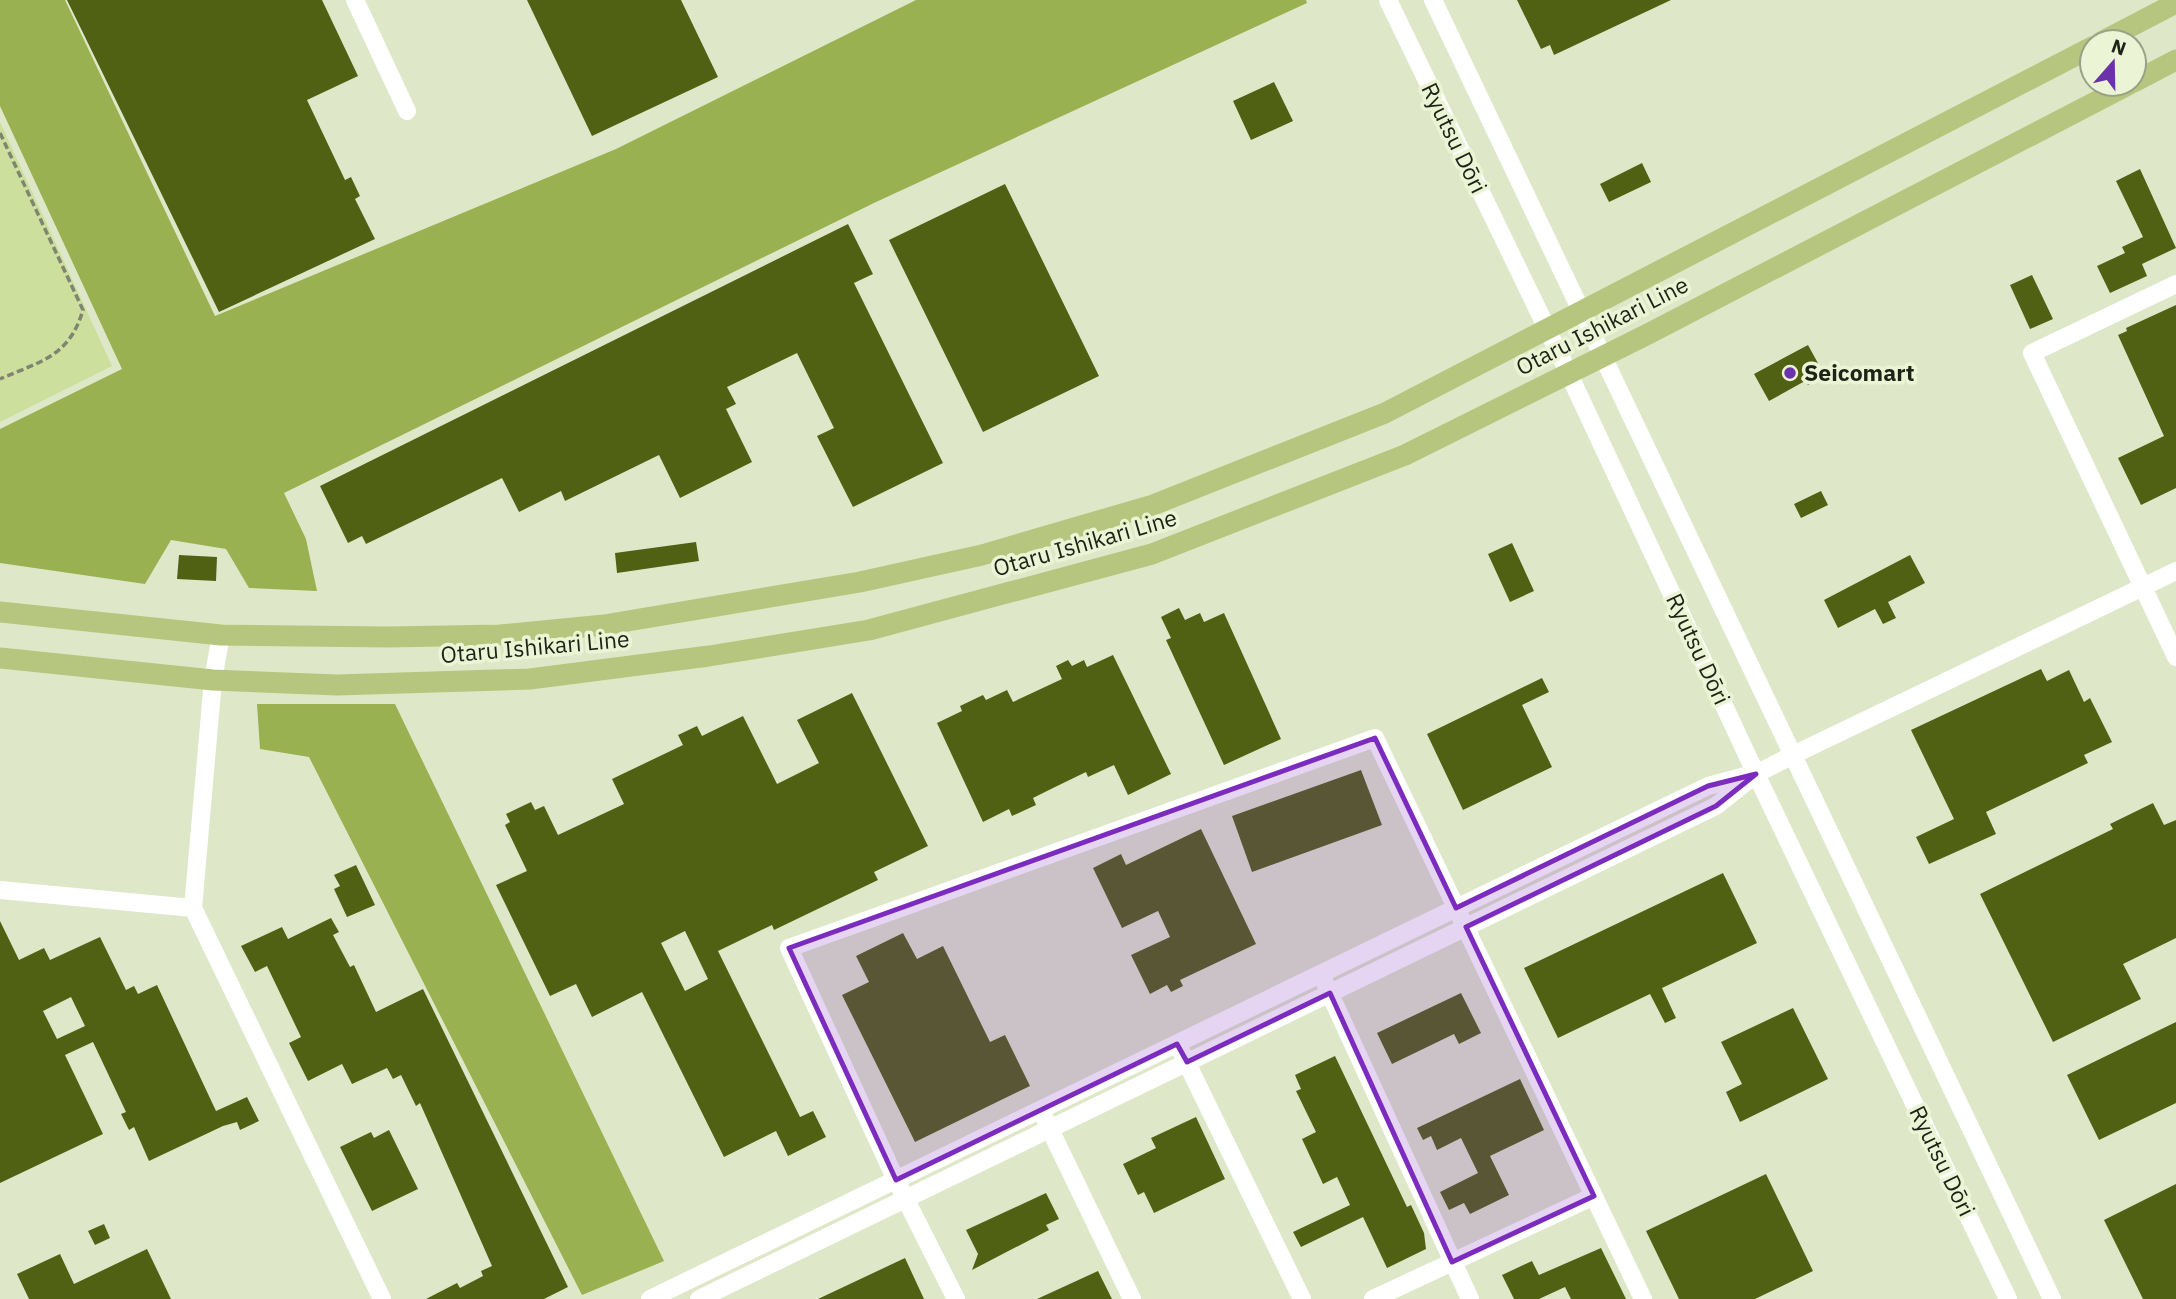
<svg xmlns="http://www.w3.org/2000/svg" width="2176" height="1299" font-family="'IBM Plex Sans',sans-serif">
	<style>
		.green { fill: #ccdf9c }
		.forest { fill: #99b151 }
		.building { fill: #506114; fill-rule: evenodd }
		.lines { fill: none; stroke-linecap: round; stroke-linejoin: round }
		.path { stroke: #7f8570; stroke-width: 3.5; stroke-dasharray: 7 3.5; stroke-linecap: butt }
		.minor { stroke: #fff; stroke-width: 18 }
		.major { stroke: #b7c67f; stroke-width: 21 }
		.marked { fill: #7b2cbf; fill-opacity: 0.2; stroke: #7b2cbf; stroke-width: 5; stroke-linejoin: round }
		.poi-dot { fill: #6b32a9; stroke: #ebf5d5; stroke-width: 2.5 }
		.labels { text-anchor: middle; stroke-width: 7; stroke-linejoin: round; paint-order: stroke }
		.street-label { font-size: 23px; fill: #1f2217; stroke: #ebf5d5 }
		.poi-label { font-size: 23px; font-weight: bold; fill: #1f2217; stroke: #ebf5d5; text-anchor: start }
	</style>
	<rect width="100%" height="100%" fill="#dee8c8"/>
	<!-- green -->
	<path class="green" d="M0,122L112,366L0,422Z"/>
	<!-- forest -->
	<path class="forest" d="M0,0H65L215,316L616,149L916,0H1306L1307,3L876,202L284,493L306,539L317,591L249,588L226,549L171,540L145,584L0,563V429L122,369L0,106Z
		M257,704H395L664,1261L582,1295L309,757L260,749Z"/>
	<!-- building -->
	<path class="building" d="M67,0H322L358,76L307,100L345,180L351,177L360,196L355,199L375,239L219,312Z
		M527,0H681L718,77L592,136Z
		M1517,0H1671L1554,55L1550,45L1541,49Z
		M1274,82L1293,121L1251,140L1233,101Z
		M1642,163L1651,182L1609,202L1600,184Z
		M2140,169L2176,248L2142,264L2147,276L2110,293L2097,266L2125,253L2122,247L2143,237L2116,181Z
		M1005,184L1099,376L983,432L889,240Z
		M848,224L873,274L854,283L943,463L853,507L817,436L834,428L797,353L727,387L736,404L726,409L752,462L680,498L659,455L565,501L561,491L519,512L502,478L366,544L362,536L348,543L320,486Z
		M2032,275L2053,319L2030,329L2010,285Z
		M2176,305V488L2141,505L2118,458L2164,436L2118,335L2127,331L2126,328Z
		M1808,345L1825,376L1808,385L1805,381L1769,401L1754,374Z
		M1821,491L1828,505L1801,518L1794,504Z
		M696,542L699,561L617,573L615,553Z
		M1512,543L1534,591L1510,602L1488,554Z
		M179,555L217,557L216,581L177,579Z
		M1910,555L1925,583L1888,602L1896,618L1883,624L1875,609L1838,628L1824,600Z
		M1179,608L1185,620L1200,613L1204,622L1224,613L1281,739L1224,765L1166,640L1171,638L1161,617Z
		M1113,655L1171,774L1128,795L1114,765L1088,777L1086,772L1053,788L1033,798L1036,805L1012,816L1009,809L983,822L937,723L962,711L960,706L983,695L986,700L1007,690L1013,702L1062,679L1056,666L1068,660L1072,666L1084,660L1087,667Z
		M2041,669L2047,681L2069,670L2084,702L2090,698L2112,742L2084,755L2088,763L1986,812L1996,834L1929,864L1916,837L1954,819L1911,730Z
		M1542,678L1549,692L1522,705L1552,767L1463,810L1427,734Z
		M852,693L928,846L874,872L878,880L774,930L772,925L718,951L800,1117L813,1111L826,1137L788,1156L776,1131L724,1157L642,992L592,1017L576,984L550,996L496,885L527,871L505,825L510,822L506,814L531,802L535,810L544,806L558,835L624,804L612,779L683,745L678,735L697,726L702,736L743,716L777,784L819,763L797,720ZM685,931L708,979L685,991L661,943Z
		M1361,770L1382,825L1252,872L1232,816Z
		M2153,803L2164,825L2176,820V938L2123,964L2141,999L2053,1042L1980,894L2113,829L2110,824Z
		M1201,829L1256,944L1180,980L1183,986L1171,992L1167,985L1150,994L1131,955L1170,937L1158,911L1122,928L1093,868L1121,854L1126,865Z
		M356,865L375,905L347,917L334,889L340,886L334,875Z
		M1723,873L1757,943L1662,988L1676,1018L1665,1023L1650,994L1558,1038L1524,968Z
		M331,918L339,932L333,935L350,967L354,965L376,1012L423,989L568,1287L544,1299H426L457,1283L460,1288L483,1276L481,1271L492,1266L420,1103L416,1106L401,1075L393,1079L387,1068L352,1084L342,1064L308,1081L289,1043L301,1037L267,966L255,972L241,946L282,927L288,939Z
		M0,921L19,960L44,948L50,960L100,937L126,990L134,986L138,994L157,985L216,1111L247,1097L259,1121L240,1130L237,1122L223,1126L149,1161L134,1127L129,1130L121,1114L126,1112L93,1042L65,1055L103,1134L0,1183ZM71,997L85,1026L57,1039L43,1011Z
		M903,933L917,959L943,946L990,1042L1005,1035L1030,1086L915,1142L842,995L869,982L856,956Z
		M1461,993L1481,1033L1459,1044L1454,1034L1392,1064L1377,1033Z
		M1793,1008L1828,1079L1740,1122L1726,1092L1742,1084L1721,1042Z
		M2176,1022V1103L2099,1140L2067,1075Z
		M1335,1056L1407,1207L1411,1205L1424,1233L1426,1249L1387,1268L1363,1217L1301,1247L1293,1232L1350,1205L1337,1177L1323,1184L1302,1139L1316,1132L1296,1091L1301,1089L1295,1075Z
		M1520,1079L1544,1130L1490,1156L1509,1195L1470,1214L1464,1203L1449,1210L1440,1192L1478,1173L1461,1138L1437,1150L1431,1136L1423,1140L1417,1128Z
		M1196,1117L1225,1179L1154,1213L1144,1192L1138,1195L1123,1164L1156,1148L1151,1138Z
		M389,1130L418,1189L372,1211L340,1147L371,1132L374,1138Z
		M1766,1174L1813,1271L1755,1299H1679L1646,1231Z
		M2176,1184V1299H2143L2104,1220Z
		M1046,1193L1059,1219L1046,1225L1049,1230L972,1270L978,1254L966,1230Z
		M104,1224L110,1238L95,1245L88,1231Z
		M1601,1248L1626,1299H1571L1565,1287L1539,1299H1514L1502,1275L1532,1261L1539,1275Z
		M147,1249L171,1299H29L17,1274L60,1254L74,1284Z
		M905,1258L924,1299H818Z
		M1098,1271L1112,1299H1037Z"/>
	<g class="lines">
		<!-- path -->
		<path class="path" d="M0,133L83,310C69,357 41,361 0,379"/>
		<!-- minor -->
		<path class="minor" d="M355,0L407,111
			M1388,0L1568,372L1756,774L2008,1299
			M1433,0L2052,1299
			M2176,284L2032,353L2176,657
			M221,635L213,680L193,908L382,1299
			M0,890L193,908
			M1325,983L1470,1299
			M1182,1053L1302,1299
			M1045,1119L1132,1299
			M650,1299L1708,786L1749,775
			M699,1299L1716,806L1756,774L1793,755L2176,571
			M956,1299L896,1180L789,948L1375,738L1643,1299
			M1373,1299L1594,1196"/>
		<!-- major -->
		<path class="major" d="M2101,42L2176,3
			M2134,82L2176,60
			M0,612L221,635L388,637L500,635L604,625L860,582L982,555L1153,505L1385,413L2092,47
			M0,658L213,680L337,685L530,679L709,656L869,630L1152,554L1405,455L1648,334L2130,84"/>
	</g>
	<!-- marked area -->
	<path class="marked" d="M1375,738L1456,908L1708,786L1756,774L1716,806L1466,927L1594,1196L1452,1262L1330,993L1187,1062L1177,1044L896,1180L789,948Z"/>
	<!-- markers -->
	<circle class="poi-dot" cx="1790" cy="373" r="7"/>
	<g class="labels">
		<!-- street labels -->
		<g class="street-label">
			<text transform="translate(1454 138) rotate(64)" y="8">Ryutsu Dōri</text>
			<text transform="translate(1602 326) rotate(-27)" y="8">Otaru Ishikari Line</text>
			<text transform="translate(1085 543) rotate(-16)" y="8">Otaru Ishikari Line</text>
			<text transform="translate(535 647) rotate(-5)" y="8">Otaru Ishikari Line</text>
			<text transform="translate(1698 649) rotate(65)" y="8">Ryutsu Dōri</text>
			<text transform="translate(1942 1161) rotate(64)" y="8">Ryutsu Dōri</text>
		</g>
		<!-- poi labels -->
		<g class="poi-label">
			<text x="1804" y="381">Seicomart</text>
		</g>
	</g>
	<!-- north arrow -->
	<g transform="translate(2113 63) rotate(20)"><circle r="33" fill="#ebf5d5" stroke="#99a189" stroke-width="2"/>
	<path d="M0-5L12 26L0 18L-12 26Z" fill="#6b32a9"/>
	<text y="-10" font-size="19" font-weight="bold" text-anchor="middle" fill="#1f2217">N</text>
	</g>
</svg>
